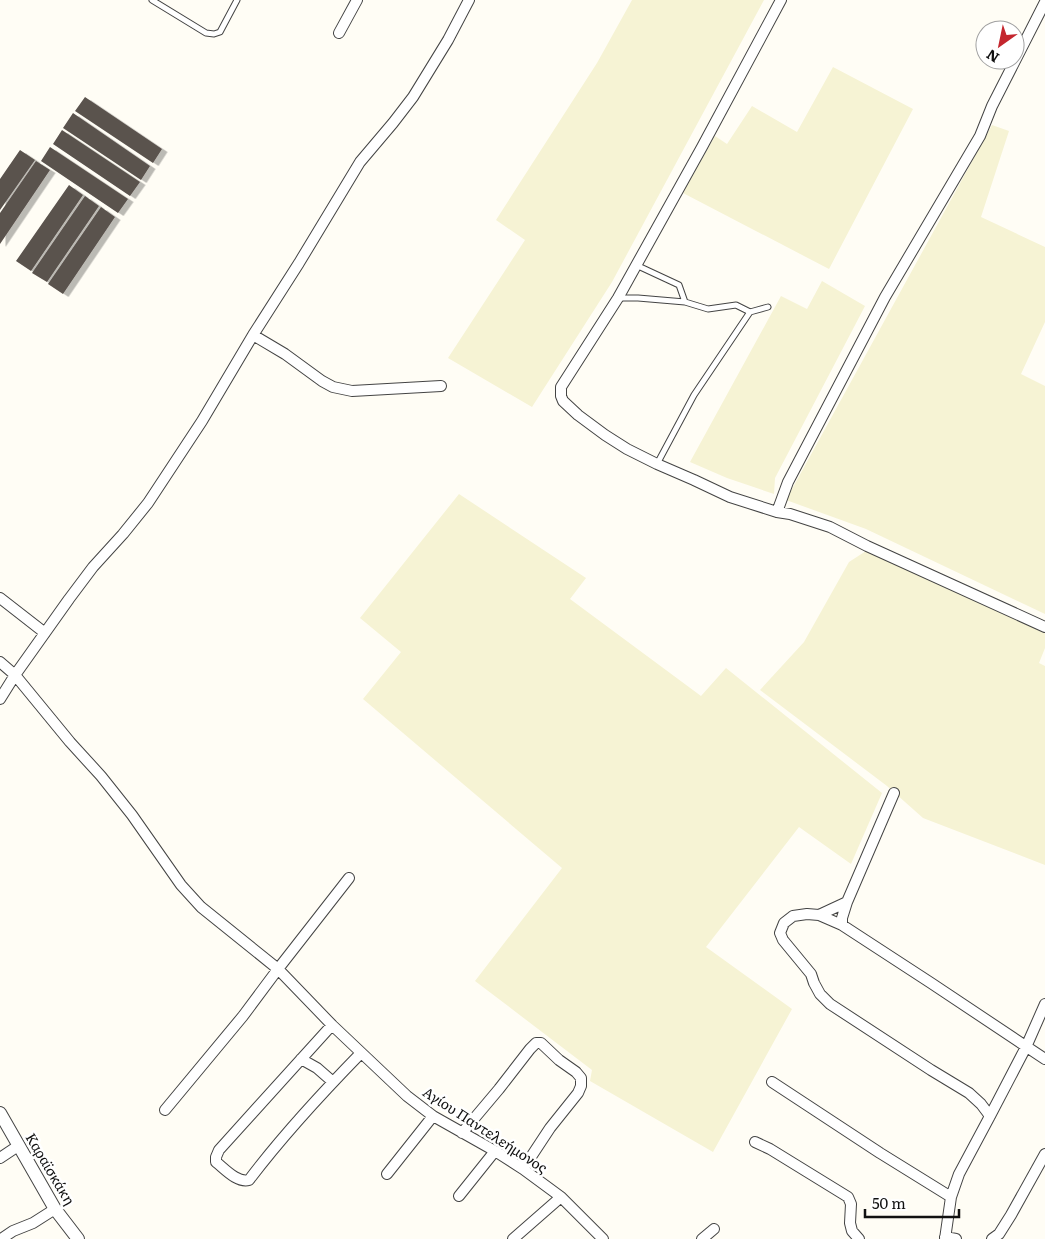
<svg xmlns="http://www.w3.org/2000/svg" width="1045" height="1239" font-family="Literata,serif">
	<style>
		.farmland { fill: #f6f3d4 }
		.building { fill: #5a524d; filter: url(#shadow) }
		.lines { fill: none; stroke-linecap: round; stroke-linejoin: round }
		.service-casing { stroke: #444; stroke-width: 7 }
		.minor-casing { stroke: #444; stroke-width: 12 }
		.tertiary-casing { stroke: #444; stroke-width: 14 }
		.service { stroke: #fff; stroke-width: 5 }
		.minor { stroke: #fff; stroke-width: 10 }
		.tertiary { stroke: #fff; stroke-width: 12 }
		.labels { text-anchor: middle; stroke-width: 5; stroke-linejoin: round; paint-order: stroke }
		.street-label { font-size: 14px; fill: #111; stroke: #fff }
	</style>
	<defs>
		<filter id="shadow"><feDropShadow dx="5.5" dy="3" stdDeviation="0" flood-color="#0004"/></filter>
	</defs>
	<rect width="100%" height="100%" fill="#fffdf5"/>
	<!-- farmland -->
	<path class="farmland" d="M632,0H764L612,282L532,407L448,358L525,240L496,220L597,63Z
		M833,67L913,109L829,269L683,193L715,136L727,144L752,106L797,132Z
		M992,125L1009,131L981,217L1045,247V322L1021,374L1045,386V614L866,529L786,500Z
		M822,281L865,306L775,478L774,494L727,478L690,462L781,296L807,309Z
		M459,494L586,578L570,599L701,696L726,668L882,793L851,864L799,827L706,947L792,1009L713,1152L590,1081L592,1070L475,981L562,868L363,699L401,652L360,618Z
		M866,551L1045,633V648L1039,663L1045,666V865L923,818L887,786L760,690L804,642L849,562Z"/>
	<!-- building -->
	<path class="building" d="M85,97L162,149L153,163L75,111Z
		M73,113L150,166L141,180L63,128Z
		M62,130L140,182L130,196L53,144Z
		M50,147L128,199L118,213L41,161Z
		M20,150L35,160L0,210V179Z
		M36,161L50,170L0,244V213Z
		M69,185L83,195L31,271L16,261Z
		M85,196L99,206L47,282L32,273Z
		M101,207L115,217L63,294L48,284Z"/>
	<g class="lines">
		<!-- service casing -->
		<g class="service-casing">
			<path id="service" d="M152,0L206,33L214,34L220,32L237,0
				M636,265L679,285L685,302
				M618,298H638L685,302L708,309L736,305L750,312
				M657,464L694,395L750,312L768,307"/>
		</g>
		<!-- minor casing -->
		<g class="minor-casing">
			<path id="minor" d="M781,0L702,147L618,298L561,387V396L563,401L578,415L605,435L627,449L657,464L694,480L730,497L777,512L790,514L830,527L867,546L1045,627
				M339,33L357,0
				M253,335L285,354L322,381L333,387L352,391L441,386
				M777,512L788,482L885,297L980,136L992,106L1045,2
				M0,598L45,633
				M0,662L15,675L70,742L101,776L132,815L181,885L201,907L278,969L332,1025L407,1096L433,1116L495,1151L523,1169L561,1197L603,1239
				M0,699L15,675L69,599L93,567L123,534L148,503L202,421L253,335L299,263L360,162L393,123L413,97L448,40L469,0
				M894,793L847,902L842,918V925L931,983L1045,1059
				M819,915L847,902
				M842,925L819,915L807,914L793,916L784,923L780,933L783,940L811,974L814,983L820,994L830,1004L931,1070L969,1093L981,1104L990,1116
				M332,1025L219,1150L216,1157V1162C225,1169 237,1183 249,1180C283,1135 322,1093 361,1053
				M301,1059L317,1068L333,1082
				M772,1082L880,1153L951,1197
				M165,1110L243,1016L278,969L349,878
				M462,1133L499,1089L530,1049L536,1043H541L559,1060L576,1072L581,1078V1086L578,1093L550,1128L523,1169
				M755,1142L770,1149L848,1197L851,1204L850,1223L852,1231L859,1239
				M0,1158L18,1146
				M387,1174L433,1116
				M459,1196L495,1151
				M945,1237L956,1239
				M1,1239L13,1231L33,1223L55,1209
				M513,1239L561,1197
				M702,1239L714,1229
				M945,1239L951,1197L959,1174L990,1116L1026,1047L1045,1004
				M992,1239L999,1234L1011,1215L1045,1154"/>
		</g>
		<!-- tertiary casing -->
		<g class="tertiary-casing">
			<path id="tertiary" d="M0,1113L55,1209L78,1239"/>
		</g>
		<!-- service -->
		<use href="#service" class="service"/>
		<!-- minor -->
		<use href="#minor" class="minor"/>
		<!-- tertiary -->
		<use href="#tertiary" class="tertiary"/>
	</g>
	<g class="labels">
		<!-- street labels -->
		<g class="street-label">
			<text transform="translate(485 1130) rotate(33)" y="5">Αγίου Παντελεήμονος</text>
			<text transform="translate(50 1169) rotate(59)" y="5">Καραϊσκάκη</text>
		</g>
	</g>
	<!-- north arrow -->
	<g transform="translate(1000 45) rotate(213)"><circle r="24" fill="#ffffff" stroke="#a0a0a0"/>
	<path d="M0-4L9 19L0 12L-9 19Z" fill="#c4262e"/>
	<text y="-8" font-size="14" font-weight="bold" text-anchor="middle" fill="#111111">N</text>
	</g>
	<!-- scale -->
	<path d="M865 1209v8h94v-8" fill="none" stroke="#111111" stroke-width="2.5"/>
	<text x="872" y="1209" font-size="15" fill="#111111" stroke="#ffffff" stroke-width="4" paint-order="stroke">50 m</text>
</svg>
